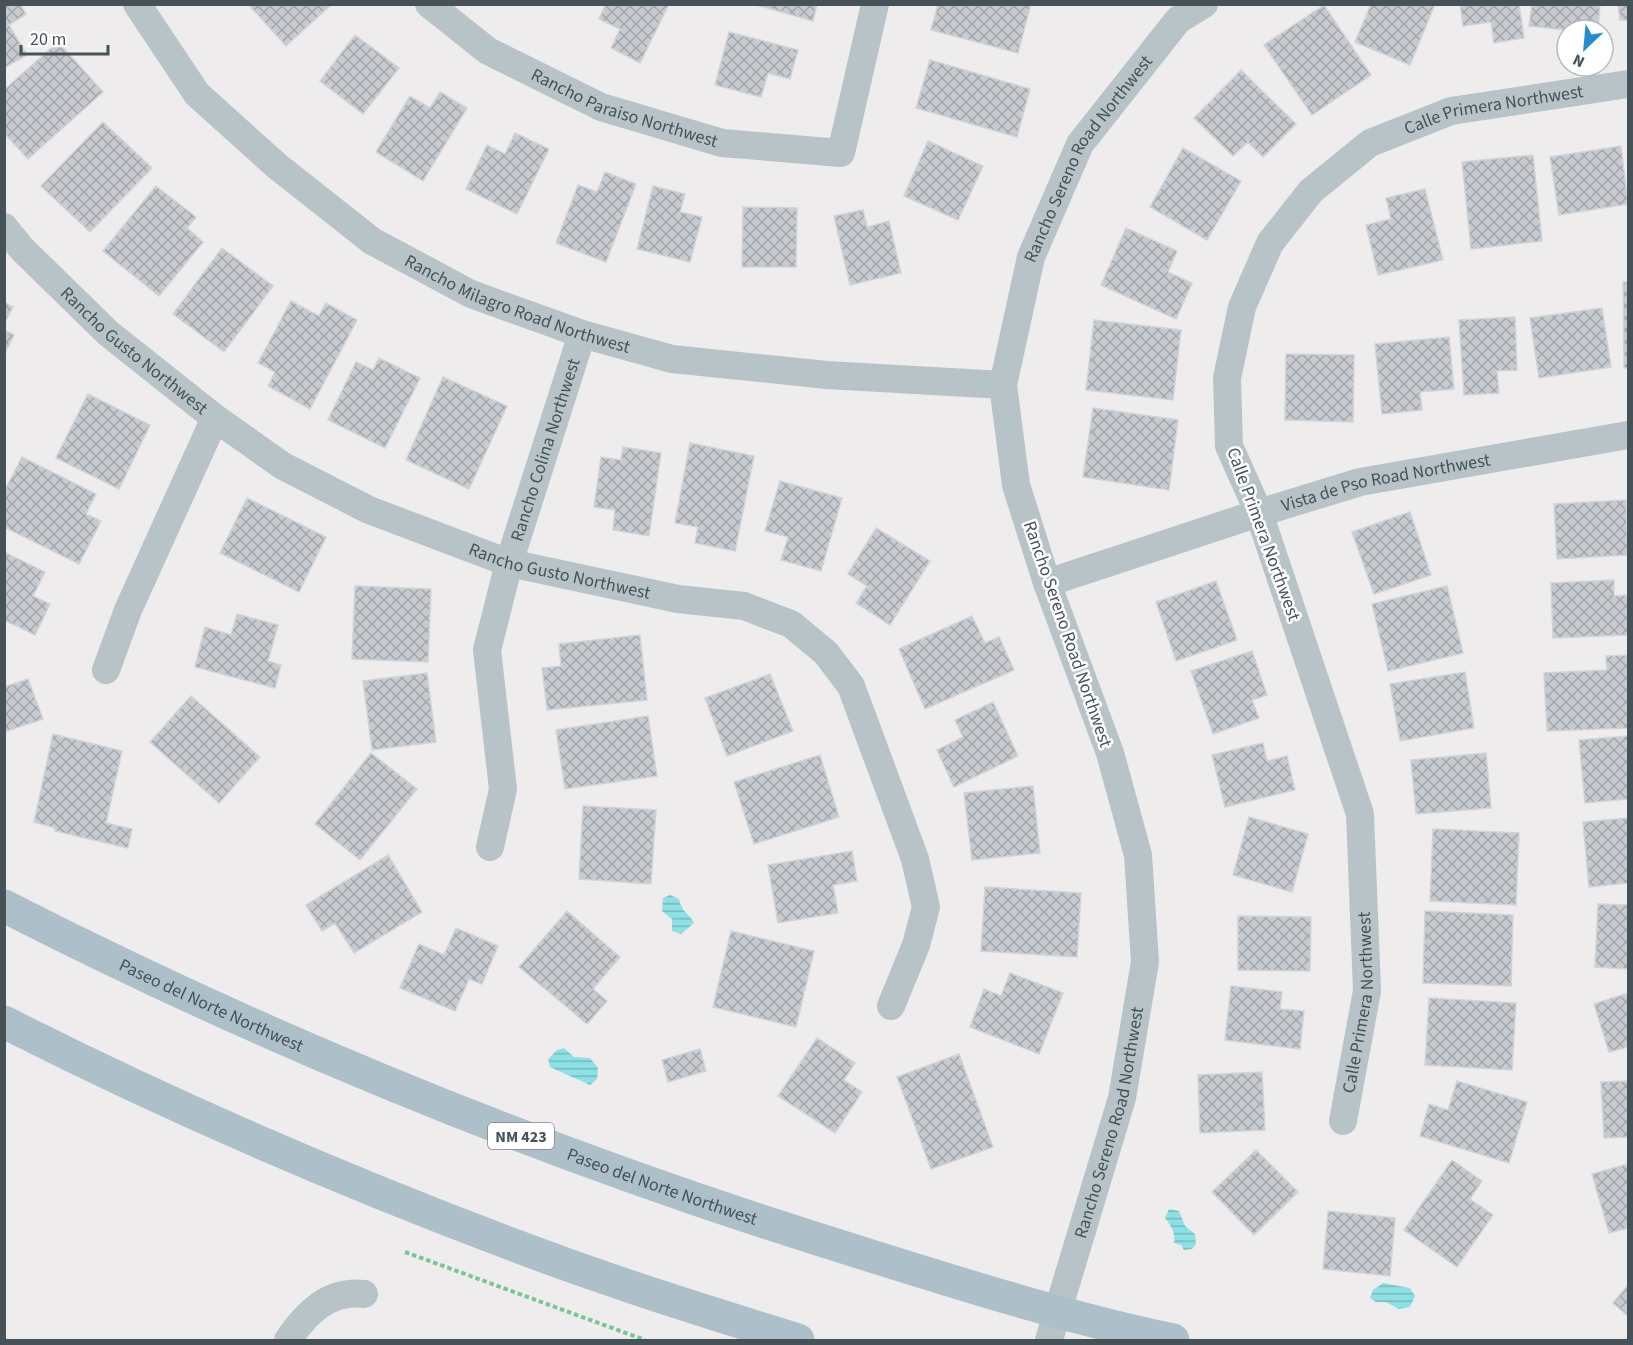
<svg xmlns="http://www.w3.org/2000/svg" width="1633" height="1345" font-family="'Source Sans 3',sans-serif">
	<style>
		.water { fill: url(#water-rules) }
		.building { fill: url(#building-cross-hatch); stroke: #d0d4d8; stroke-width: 1.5 }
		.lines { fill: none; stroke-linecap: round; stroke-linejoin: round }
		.path { stroke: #77c693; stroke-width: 4; stroke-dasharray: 4.5 3; stroke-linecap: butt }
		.minor { stroke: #b8c3c8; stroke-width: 28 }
		.major { stroke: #adc0ca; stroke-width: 33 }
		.labels { text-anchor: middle; stroke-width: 5; stroke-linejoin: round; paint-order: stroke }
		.shield { fill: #fff; stroke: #7e868a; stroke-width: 1.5 }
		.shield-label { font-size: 16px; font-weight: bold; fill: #465258 }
		.street-label { font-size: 18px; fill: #465258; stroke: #fff }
	</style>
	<defs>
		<pattern id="water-rules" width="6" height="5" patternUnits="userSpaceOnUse" patternTransform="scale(1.5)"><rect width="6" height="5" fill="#8de0e4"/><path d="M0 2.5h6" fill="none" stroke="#75b8bc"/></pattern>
		<pattern id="building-cross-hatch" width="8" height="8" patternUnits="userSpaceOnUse" patternTransform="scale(1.5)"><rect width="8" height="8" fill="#c7cacf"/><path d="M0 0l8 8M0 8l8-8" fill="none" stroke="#a3a7ab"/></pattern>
	</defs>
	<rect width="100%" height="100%" fill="#efeced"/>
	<!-- water -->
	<path class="water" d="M670,895L679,899C683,915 688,911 694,923L681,934L672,931V919L662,911L663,898Z
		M564,1048L574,1057L590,1058L598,1068L597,1079L590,1085L550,1067L548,1059L557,1050Z
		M1169,1209L1179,1211L1185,1226L1195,1234L1196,1244L1192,1249L1184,1250L1181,1245L1174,1243C1176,1233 1171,1226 1165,1218Z
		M1383,1283L1410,1288L1415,1296L1410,1307L1399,1309L1386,1302H1376L1370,1298L1373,1290Z"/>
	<!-- building -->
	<path class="building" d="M4,4H20L26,14L9,25L27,55L4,68Z
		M248,4H332L286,46Z
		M606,4H669L640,63L611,48L620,29L599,19Z
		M753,4H817L813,21Z
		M938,4H1031L1018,53L931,30Z
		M1371,4H1435L1410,65L1355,42Z
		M1460,4H1519L1524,38L1494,43L1491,22L1463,26Z
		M1532,4H1600L1598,30H1567L1529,26Z
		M1618,4H1628V20H1620Z
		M1324,5L1371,75L1312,115L1264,45Z
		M729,32L798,50L790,79L768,73L761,97L715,85Z
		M355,35L399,68L363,114L320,81Z
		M58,42L103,92L28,159L4,133V90Z
		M930,60L1030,89L1017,137L916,108Z
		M1241,70L1296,124L1263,157L1248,142L1233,156L1194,118Z
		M440,92L467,108L423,181L376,152L410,96L430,108Z
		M103,122L152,168L90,232L41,186Z
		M515,133L549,149L517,214L466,189L487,145L505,154Z
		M928,141L983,166L958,220L904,196Z
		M1621,146L1628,204L1559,215L1550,157Z
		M1183,148L1241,181L1207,240L1150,207Z
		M1533,155L1542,241L1471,249L1462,162Z
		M605,172L636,184L606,262L556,243L578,185L597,192Z
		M156,186L196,217L187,228L203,242L159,296L103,251Z
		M653,186L685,194L680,212L702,217L690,262L637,249Z
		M1425,189L1443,260L1378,275L1366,225L1391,219L1386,198Z
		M743,207L797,208L796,267H742Z
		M863,210L867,227L889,221L901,273L850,285L834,216Z
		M1126,228L1177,251L1168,272L1192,283L1176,319L1101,285Z
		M222,248L273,286L224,352L173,314Z
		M1623,282H1628V368H1624Z
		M291,301L319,316L326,303L357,320L310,409L268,386L275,372L258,363Z
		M4,302L13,307L4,324Z
		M1602,308L1611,367L1539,378L1530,318Z
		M1515,317L1517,370L1497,371L1499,393L1464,395L1459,320Z
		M1094,320L1181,330L1173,400L1086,390Z
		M4,330L14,335L4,355Z
		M1449,337L1454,389L1420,392L1422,410L1382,414L1375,344Z
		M1286,354L1354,355L1353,422L1285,420Z
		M379,358L420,378L385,448L328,420L356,362L373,370Z
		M443,377L507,406L469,489L406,460Z
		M88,394L150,425L119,489L56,458Z
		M1093,408L1178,420L1169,490L1083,477Z
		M690,443L754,456L735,551L695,543L698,527L675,523Z
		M623,447L661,453L649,536L613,530L615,510L594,507L601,457L621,460Z
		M22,457L96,494L86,514L101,521L79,564L4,527V492Z
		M780,481L842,498L821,571L781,560L788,537L765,531Z
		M247,498L326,537L299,592L220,553Z
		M1626,500L1628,555L1557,559L1554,504Z
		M1410,512L1431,575L1374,594L1352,532Z
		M876,528L930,561L890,625L856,603L867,586L848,574Z
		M4,552L45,572L33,596L50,604L35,635L4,620Z
		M1614,580V596L1628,595V635L1553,638L1551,583Z
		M1216,581L1237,640L1176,661L1156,602Z
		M355,586L431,589L428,662L352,659Z
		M1447,586L1463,653L1388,671L1372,604Z
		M237,614L278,625L268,661L281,665L275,688L195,667L205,627L231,635Z
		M972,616L985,643L999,637L1014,670L925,709L899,649Z
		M640,635L647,700L547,710L542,668L561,666L559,644Z
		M1252,651L1267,695L1252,700L1259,718L1213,734L1191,671Z
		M1628,655V728L1547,731L1544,673L1607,670L1606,656Z
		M1465,672L1474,728L1400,741L1390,684Z
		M427,673L436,742L372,750L363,681Z
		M770,674L793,731L727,756L705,698Z
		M28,679L43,719L4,732V687Z
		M191,696L260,757L219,803L150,742Z
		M993,702L1018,756L954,787L937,750L963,737L955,720Z
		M648,716L657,776L565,789L556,730Z
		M53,734L122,751L106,823L132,829L128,848L55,831V828L34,822Z
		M1628,736V799L1585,803L1579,740Z
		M1263,743L1267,761L1287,756L1295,790L1225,807L1212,755Z
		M371,753L417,789L360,860L315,824Z
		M1486,753L1491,808L1416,814L1411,760Z
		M820,755L839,817L754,844L734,782Z
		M1033,786L1040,853L972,860L964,793Z
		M583,806L656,810L651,884L579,879Z
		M1249,817L1308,834L1292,892L1233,875Z
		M1628,818V883L1589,887L1583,822Z
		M1433,829L1519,833L1516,905L1430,901Z
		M852,851L857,881L833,885L838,913L778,923L768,865Z
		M388,855L422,912L354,953L335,923L322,931L306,905Z
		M985,887L1081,893L1077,957L981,951Z
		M1598,904L1628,905V969L1595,967Z
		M567,911L620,957L593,989L607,1001L587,1024L519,967Z
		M1425,911L1513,915L1511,986L1423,983Z
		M1238,916L1311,917L1310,971L1238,970Z
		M456,928L498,946L482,984L469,979L455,1011L400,988L419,944L444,955Z
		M731,931L814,951L796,1027L713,1007Z
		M1010,973L1063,993L1039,1054L970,1027L984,989L1001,996Z
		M1231,986L1282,992L1280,1009L1304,1011L1300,1049L1225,1040Z
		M1628,993V1047L1609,1052L1594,1004Z
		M1429,998L1516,1003L1512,1070L1425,1065Z
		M817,1038L855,1063L844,1080L862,1092L835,1133L778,1096Z
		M700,1049L706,1071L668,1082L662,1060Z
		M959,1054L993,1147L931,1169L897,1077Z
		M1262,1072L1265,1130L1200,1133L1198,1075Z
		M1457,1081L1527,1102L1509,1163L1420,1136L1429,1104L1448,1110Z
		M1628,1081V1137L1604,1138L1601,1082Z
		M1256,1150L1298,1192L1254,1235L1212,1192Z
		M1452,1160L1482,1181L1470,1199L1493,1215L1457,1267L1404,1230Z
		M1628,1164V1228L1609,1233L1592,1174Z
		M1328,1211L1395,1218L1390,1276L1323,1269Z
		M1628,1285V1316L1613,1303Z"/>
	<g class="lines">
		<!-- path -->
		<path class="path" d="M405,1252L645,1340"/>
		<!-- minor -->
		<g class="minor">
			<path id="s1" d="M137,4L197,94L277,166L372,241L471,294L582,334L672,359L827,375L1003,385"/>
			<path id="s2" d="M429,4L488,51L601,107L722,143L841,153L875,4"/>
			<path id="s3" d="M4,227L22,249L108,333L215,418L283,466L369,510L509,563L678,599L744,606L791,624L826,653L851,686L915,859L926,907L916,945L891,1006"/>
			<path id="s4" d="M1047,583L1259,513L1360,482L1628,435"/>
			<path d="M106,670L128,610L215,418"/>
			<path id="s5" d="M490,847L503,789L487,650L509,563L582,334"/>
			<path id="s6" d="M1343,1121L1367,991L1360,814L1259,513L1229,446L1227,378L1242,307L1270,243L1311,191L1370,143L1451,111L1628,84"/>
			<path d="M288,1340C306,1313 329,1290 364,1294"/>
			<path id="s7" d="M1049,1340L1122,1098L1145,962L1138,855L1110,753L1047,583L1016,485L1003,385L1031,257L1080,144L1178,20L1204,4"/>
		</g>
		<!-- major -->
		<g class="major">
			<path id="s8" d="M4,906C280,1047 569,1163 865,1254C967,1286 1069,1318 1173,1340"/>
			<path d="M4,1022C171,1107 344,1181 519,1247C611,1282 704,1311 798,1340"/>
		</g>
	</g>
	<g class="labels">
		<!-- shield labels -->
		<rect class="shield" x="488" y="1123" width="66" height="26" rx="4.5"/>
		<g class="shield-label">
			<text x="521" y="1142">NM 423</text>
		</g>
		<!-- street labels -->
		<g class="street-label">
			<text dy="6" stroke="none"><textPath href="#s2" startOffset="224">Rancho Paraiso Northwest</textPath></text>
			<text dy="6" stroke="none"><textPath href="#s6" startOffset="1182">Calle Primera Northwest</textPath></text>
			<text dy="6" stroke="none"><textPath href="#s7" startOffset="1234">Rancho Sereno Road Northwest</textPath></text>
			<text dy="6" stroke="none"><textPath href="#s1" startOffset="496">Rancho Milagro Road Northwest</textPath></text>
			<text dy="6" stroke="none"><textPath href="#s3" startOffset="180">Rancho Gusto Northwest</textPath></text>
			<text dy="6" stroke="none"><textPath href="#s5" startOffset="408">Rancho Colina Northwest</textPath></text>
			<text dy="6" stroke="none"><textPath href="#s4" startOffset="354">Vista de Pso Road Northwest</textPath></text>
			<text transform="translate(1264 534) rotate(70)" y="6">Calle Primera Northwest</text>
			<text dy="6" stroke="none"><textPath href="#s3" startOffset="666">Rancho Gusto Northwest</textPath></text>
			<text transform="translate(1068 634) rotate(71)" y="6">Rancho Sereno Road Northwest</text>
			<text dy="6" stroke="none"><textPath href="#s6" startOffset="120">Calle Primera Northwest</textPath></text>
			<text dy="6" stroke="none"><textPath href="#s8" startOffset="230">Paseo del Norte Northwest</textPath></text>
			<text dy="6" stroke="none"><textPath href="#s7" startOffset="226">Rancho Sereno Road Northwest</textPath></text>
			<text dy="6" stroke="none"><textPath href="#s8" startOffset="716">Paseo del Norte Northwest</textPath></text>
		</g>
	</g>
	<!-- border -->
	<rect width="1633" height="1345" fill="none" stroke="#465258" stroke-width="12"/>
	<!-- north arrow -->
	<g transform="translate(1585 48) rotate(206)"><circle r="28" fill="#ffffff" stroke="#b5babc" stroke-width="1.5"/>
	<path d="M0-4.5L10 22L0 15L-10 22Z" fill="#258bd0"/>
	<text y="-9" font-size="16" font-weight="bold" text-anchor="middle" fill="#465258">N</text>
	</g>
	<!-- scale -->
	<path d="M21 45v9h87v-9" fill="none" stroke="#465258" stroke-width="3"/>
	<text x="30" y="45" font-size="18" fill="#465258" stroke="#ffffff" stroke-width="4.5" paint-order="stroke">20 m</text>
</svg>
